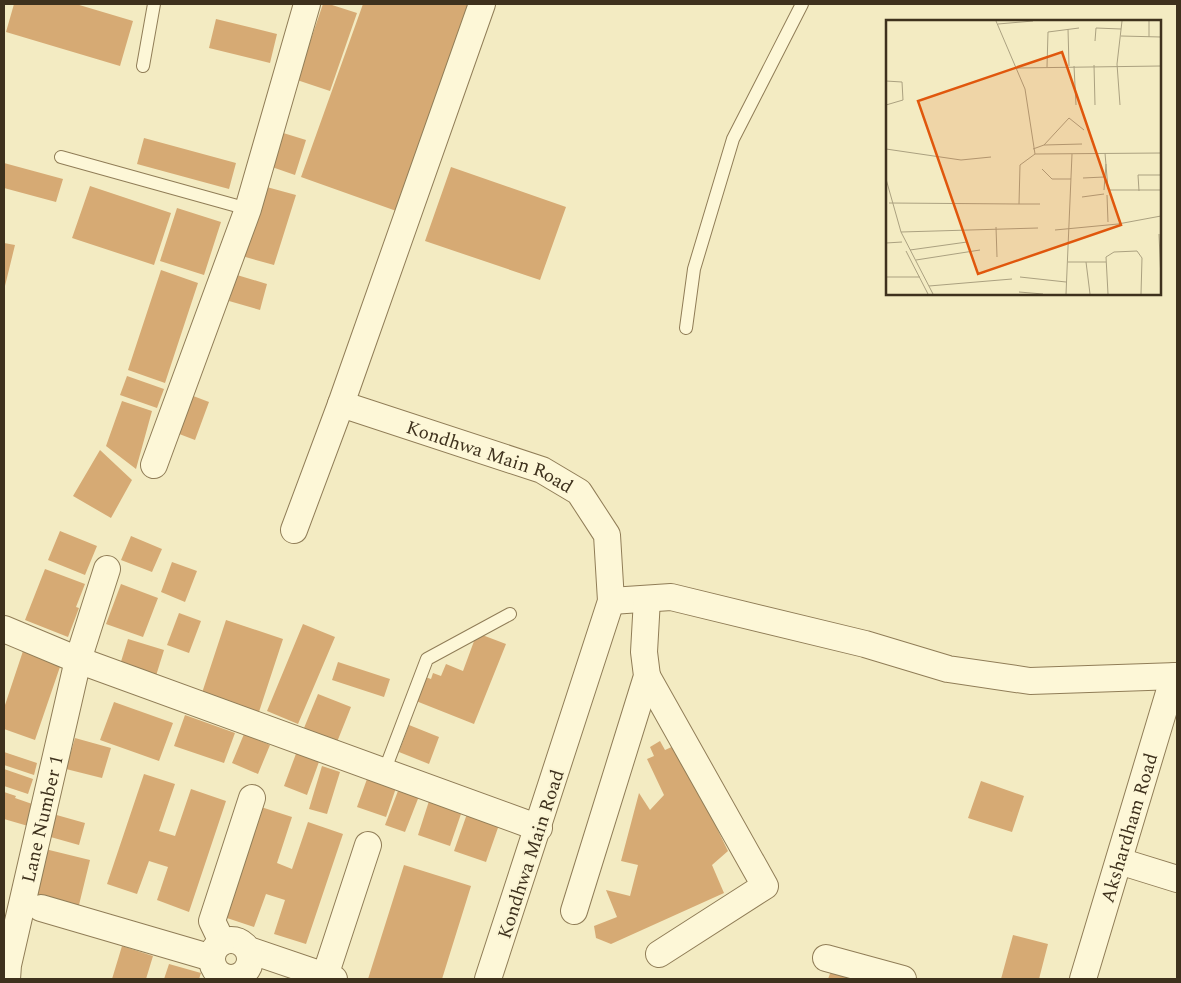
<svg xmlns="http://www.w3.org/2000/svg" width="1181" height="983" font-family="Spectral,serif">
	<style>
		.building { fill: #d6aa74 }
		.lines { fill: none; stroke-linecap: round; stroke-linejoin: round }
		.service-casing { stroke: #907d57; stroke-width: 14 }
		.minor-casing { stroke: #907d57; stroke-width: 28 }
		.service { stroke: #fdf7d7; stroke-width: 12 }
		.minor { stroke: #fdf7d7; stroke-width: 26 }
		.labels { text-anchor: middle; stroke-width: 4; stroke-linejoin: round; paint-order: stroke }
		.street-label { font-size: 19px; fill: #3e311d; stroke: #faf4d3 }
		.inset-road { fill: none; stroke: #aba180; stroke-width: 1 }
		.view { fill: #e0570d; fill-opacity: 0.15; stroke: #e0570d; stroke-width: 2.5 }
		.inset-edge { fill: none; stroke: #3e311d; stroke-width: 2.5 }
	</style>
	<rect width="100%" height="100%" fill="#f3ebc2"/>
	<!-- building -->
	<path class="building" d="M14,4H76L133,21L120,66L6,32Z
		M323,4H329L357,13L330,91L297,80Z
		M363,4H475L402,213L301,177Z
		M216,19L277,34L270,63L209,48Z
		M280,132L306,140L295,175L269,166Z
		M144,138L236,163L229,189L137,164Z
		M4,163L63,179L56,202L4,188Z
		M451,167L566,207L540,280L425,241Z
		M90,186L171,213L154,265L72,238Z
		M263,186L296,195L274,265L242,256Z
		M177,208L221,222L204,275L160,261Z
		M4,243L15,245L4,290Z
		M161,270L198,283L165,383L128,370Z
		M237,275L267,284L260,310L229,301Z
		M127,376L164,389L157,408L120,395Z
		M188,394L209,402L195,440L174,432Z
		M122,401L152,411L136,469L106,446Z
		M100,450L132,480L111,518L73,496Z
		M60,531L97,546L85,575L48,560Z
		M131,536L162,549L152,572L121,560Z
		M172,562L197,571L185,602L161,592Z
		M45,569L85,584L76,607L79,608L68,637L25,620Z
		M121,584L158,598L143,637L106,624Z
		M179,613L201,621L189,653L167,645Z
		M226,620L283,639L256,721L199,702Z
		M303,624L335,637L298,724L267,711Z
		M477,633L506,644L474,724L416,701L425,677L431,679L433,673L441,676L446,664L463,671Z
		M128,639L164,650L155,679L119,668Z
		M24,648L62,661L35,740L4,729V708Z
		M338,662L390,679L384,697L332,680Z
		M318,694L351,707L337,742L304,728Z
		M114,702L173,723L159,761L100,740Z
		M185,715L235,733L224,763L174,746Z
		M409,725L439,737L429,764L399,752Z
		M244,734L270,745L258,774L232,763Z
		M75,738L111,748L102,778L66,769Z
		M660,741L665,750L676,745L728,851L712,865L724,893L611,944L596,938L594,926L617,917L606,890L630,896L638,865L621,861L639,793L650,810L664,795L647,759L654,756L650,747Z
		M297,751L320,759L307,795L284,786Z
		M4,752L37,763L34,775L4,765Z
		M322,766L340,772L327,814L309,809Z
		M4,769L33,779L28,794L4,786Z
		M144,774L175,784L159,831L175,836L191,789L226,801L189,912L157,900L168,867L149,861L137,894L107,884Z
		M367,779L396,788L386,817L357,807Z
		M981,781L1024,796L1012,832L968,818Z
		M401,783L421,791L405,832L385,825Z
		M4,792L16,796L15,798L35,805L28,826L4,819Z
		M429,801L462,811L450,846L418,835Z
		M261,807L292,817L277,863L292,869L308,822L343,834L306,944L274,934L285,900L266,894L254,927L224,917Z
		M468,811L500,822L486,862L454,851Z
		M53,814L85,823L79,845L47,836Z
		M45,849L90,860L78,909L33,898Z
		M404,865L471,886L442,979H368Z
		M1013,935L1048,944L1039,979H1001Z
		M122,946L153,956L146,979H112Z
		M169,964L201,973L199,979H164Z
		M831,971L855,979H828Z"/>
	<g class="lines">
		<!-- service casing -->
		<g class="service-casing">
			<path id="service" d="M143,66L154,4
				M61,157L248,209
				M686,328L694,269L733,139L802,4
				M384,772L427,659L510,614"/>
		</g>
		<!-- minor casing -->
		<g class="minor-casing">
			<g id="minor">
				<path id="s1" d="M482,4L341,404L542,470L579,492L607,535L611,601L488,979"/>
				<path d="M154,465L248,209L307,4"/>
				<path d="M294,530L341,404"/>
				<path d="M611,601L671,597L865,644L948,669L1030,681L1177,676"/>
				<path d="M4,629L78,660L539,828"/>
				<path d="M647,676L765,886L659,954"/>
				<path d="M1119,861L1177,879"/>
				<path d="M41,908L212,958"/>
				<path d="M574,911L647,676L644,652L647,599"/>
				<circle cx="231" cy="959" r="19"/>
				<path d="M222,942L212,921L252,798"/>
				<path d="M249,950L334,979"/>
				<path d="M826,958L903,979"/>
				<path d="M325,976L368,845"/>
				<path id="s2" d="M7,979L8,965L78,660L107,569"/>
				<path id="s3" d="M1083,979L1174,676"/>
			</g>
		</g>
		<!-- service -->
		<use href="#service" class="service"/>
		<!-- minor -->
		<use href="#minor" class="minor"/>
	</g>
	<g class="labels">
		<!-- street labels -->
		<g class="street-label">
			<text dy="7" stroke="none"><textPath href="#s1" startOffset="582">Kondhwa Main Road</textPath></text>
			<text dy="7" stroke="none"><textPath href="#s2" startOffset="164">Lane Number 1</textPath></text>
			<text dy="7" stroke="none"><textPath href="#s3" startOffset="158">Akshardham Road</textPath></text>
			<text transform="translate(530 854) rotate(-72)" y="7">Kondhwa Main Road</text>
		</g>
	</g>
	<!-- overview -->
	<g transform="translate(886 20)">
		<rect width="275" height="275" fill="#f3ebc2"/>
		<path class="inset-road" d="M110,1L139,69L149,134M112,4L147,1M182,9L183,46M235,16L275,17M263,17V1M209,21L210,8L235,9M208,45L209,85M188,46L190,85M161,47L162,12L193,8M131,48L275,46M0,61L16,62L17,80L0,85M234,85L231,44L236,1M158,125L183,98L198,110M0,129L75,140L105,137M147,129L158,125L196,124M219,133L222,169M156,149L166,159H185M197,158L218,157M0,159L15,212L47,274M218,170L220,144M222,170H275M253,171L252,155H275M221,175L222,202M196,177L218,174M3,183L133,184L134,145L149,134L275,133M133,184H154M110,207L111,237M169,210L232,204L275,196M15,212L152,208M273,214L275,260M0,223L16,222M24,230L81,222M20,231L42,274M30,240L94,230M182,242H220M200,242L204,274M0,257H34M134,257L180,262M43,266L126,259M133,272L157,274M180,274L186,134M222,274L220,237L228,232L251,231L256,238L255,274"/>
		<path class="view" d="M176,32L235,205L92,254L32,81Z"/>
		<rect width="275" height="275" class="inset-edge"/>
	</g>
	<!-- border -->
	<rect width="1181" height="983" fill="none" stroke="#3e311d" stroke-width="10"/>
</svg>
